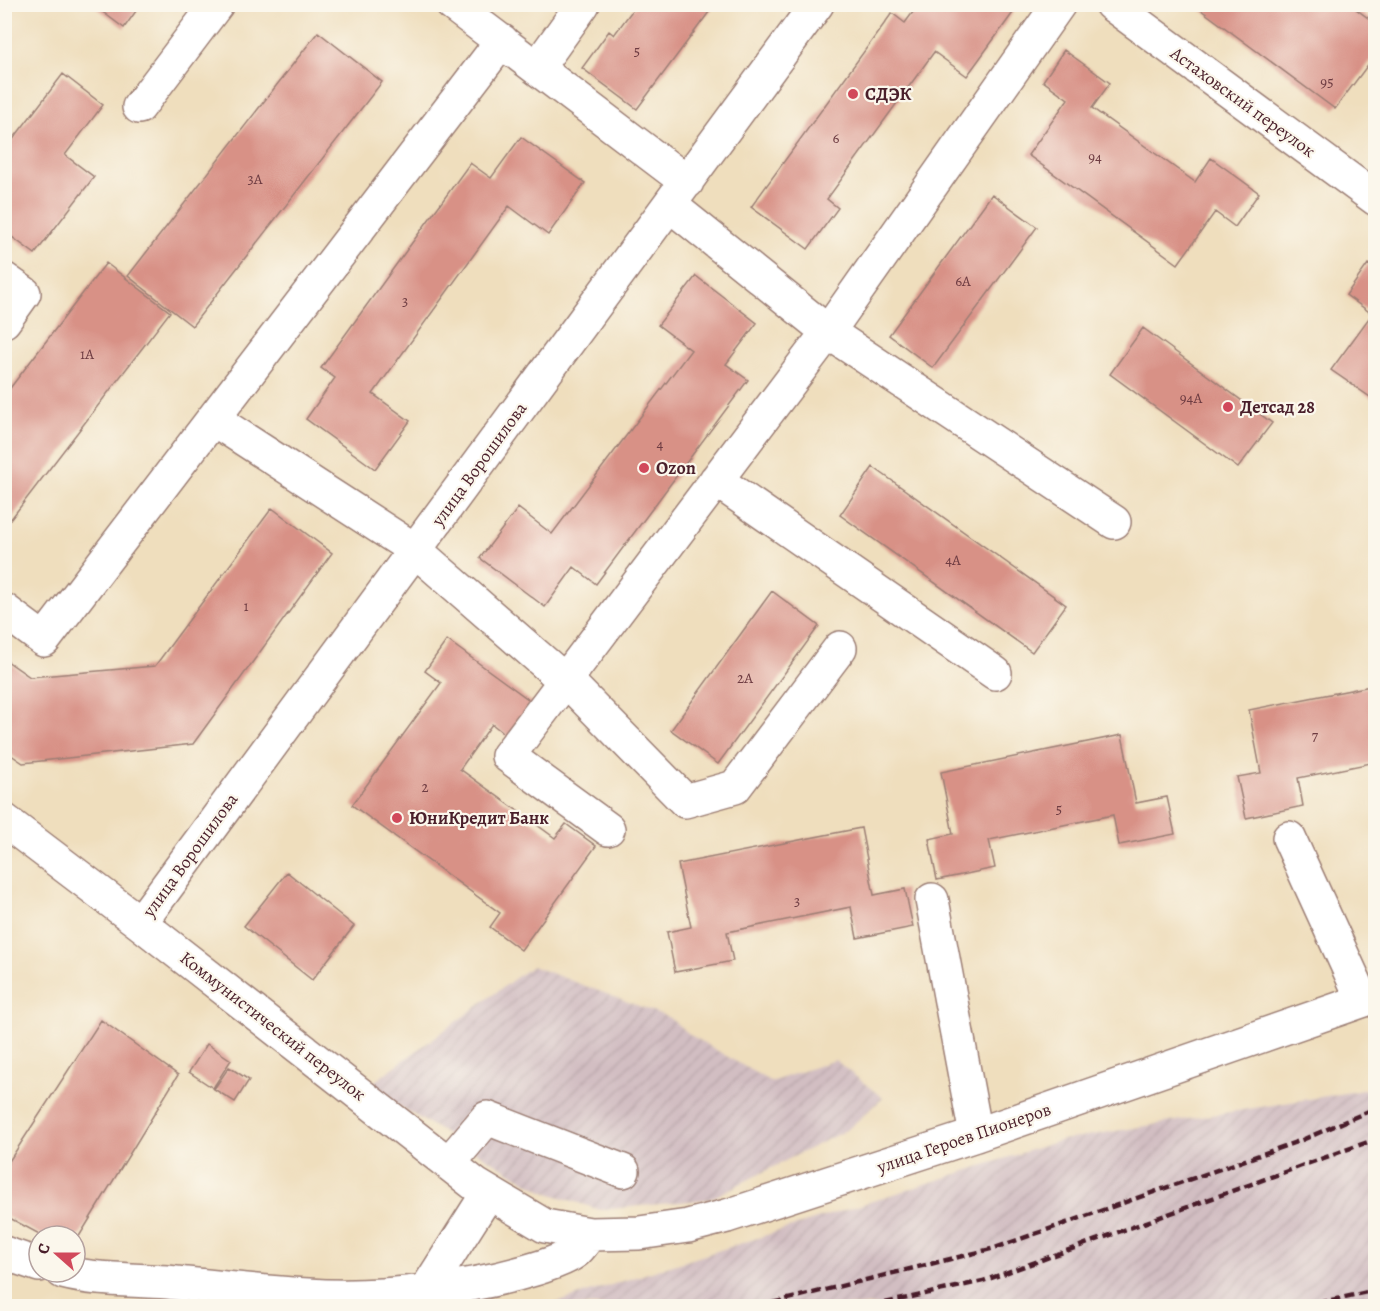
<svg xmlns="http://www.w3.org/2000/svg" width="1380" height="1311" font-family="Alegreya,serif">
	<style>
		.industrial { fill: url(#industrial-furrows) }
		.building { fill: #d89186 }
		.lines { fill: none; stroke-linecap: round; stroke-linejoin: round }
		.minor-casing { stroke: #9c7e74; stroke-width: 36 }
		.minor { stroke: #fff; stroke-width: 33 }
		.rail { stroke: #4a1f2b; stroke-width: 4.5; stroke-dasharray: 9 4.5; stroke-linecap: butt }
		.poi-dot { fill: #d1495b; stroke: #fbf7ec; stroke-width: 2 }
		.labels { text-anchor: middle; stroke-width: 4.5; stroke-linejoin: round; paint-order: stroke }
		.number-label { font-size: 15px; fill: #6e3c42 }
		.poi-label { font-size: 18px; font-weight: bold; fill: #4a1f2b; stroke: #fbf7ec; text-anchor: start }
		.street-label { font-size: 18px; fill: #4a1f2b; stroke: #fbf7ec }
	</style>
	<defs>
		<pattern id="industrial-furrows" width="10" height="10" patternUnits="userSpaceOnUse" patternTransform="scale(1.5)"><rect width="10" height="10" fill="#d2bec2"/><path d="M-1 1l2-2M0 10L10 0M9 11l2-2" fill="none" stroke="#b6a3a7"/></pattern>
	</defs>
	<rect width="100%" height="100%" fill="#fbf7ec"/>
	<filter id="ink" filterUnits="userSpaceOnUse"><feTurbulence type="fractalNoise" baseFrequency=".0167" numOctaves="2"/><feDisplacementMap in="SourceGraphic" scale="12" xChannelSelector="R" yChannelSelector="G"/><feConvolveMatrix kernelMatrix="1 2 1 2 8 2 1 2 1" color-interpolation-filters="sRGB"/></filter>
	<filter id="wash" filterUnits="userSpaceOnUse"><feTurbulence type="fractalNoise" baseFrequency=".008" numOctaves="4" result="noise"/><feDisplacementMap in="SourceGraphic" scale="24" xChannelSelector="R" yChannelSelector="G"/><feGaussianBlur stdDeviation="1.35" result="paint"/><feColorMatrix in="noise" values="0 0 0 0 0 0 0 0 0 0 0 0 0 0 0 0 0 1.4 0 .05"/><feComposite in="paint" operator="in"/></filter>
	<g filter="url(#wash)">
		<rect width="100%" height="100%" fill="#efdebd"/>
		<!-- industrial -->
		<path class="industrial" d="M532,966L668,1017L692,1036L771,1082L835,1060L883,1098L848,1129L710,1199L600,1210L542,1191L367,1087Z
			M1375,1088V1306H546L1062,1140Z"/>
		<g id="blocks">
			<!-- building -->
			<path class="building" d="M92,4H141L124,28Z
				M637,4H715L637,109L582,68L609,31L614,35Z
				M919,4H1008L1015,10L967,76L934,52L827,199L838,208L808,249L751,207L892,13L905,23Z
				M1193,4H1349L1376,24V54L1335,109Z
				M318,32L382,82L192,326L128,276Z
				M1064,50L1110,83L1092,108L1195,182L1211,158L1259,193L1235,227L1215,212L1178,264L1028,155L1068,99L1043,81Z
				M63,74L103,105L65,155L94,177L35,254L4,231V151Z
				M521,137L585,183L548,235L509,206L373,394L410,421L375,469L306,419L335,378L321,368L470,163L491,178Z
				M992,194L1037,227L933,368L889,335Z
				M106,263L170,312L4,528V396Z
				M1368,264L1376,269V401L1331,370L1372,314L1346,295Z
				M696,276L757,323L726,364L748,380L596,584L574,567L545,607L480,558L518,508L552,534L691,350L658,325Z
				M1143,328L1272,423L1238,468L1110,374Z
				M873,467L1066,605L1032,652L840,515Z
				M272,508L332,553L193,744L23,763L4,750V659L30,677L155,666Z
				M772,591L819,626L718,764L671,730Z
				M447,640L536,705L511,739L492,724L460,769L555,838L566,824L596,846L521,950L490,927L500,913L352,805L441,683L425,671Z
				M1376,685V762L1298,778L1303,806L1246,818L1237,777L1261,773L1249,710Z
				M1122,735L1136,803L1167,797L1175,834L1119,845L1113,815L989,840L995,868L937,880L929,839L953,834L941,772Z
				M861,828L874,895L905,889L913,927L857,938L851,907L727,932L733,961L675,972L667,932L691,927L678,864Z
				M287,872L354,926L312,980L244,926Z
				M101,1020L178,1075L75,1243V1236H43L4,1215V1169Z
				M207,1044L231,1060L213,1088L189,1072Z
				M229,1067L249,1080L235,1102L214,1089Z"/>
		</g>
	</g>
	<g filter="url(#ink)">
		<use href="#blocks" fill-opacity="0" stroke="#9c7e74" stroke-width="1.5"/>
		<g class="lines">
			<!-- minor casing -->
			<g class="minor-casing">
				<path id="minor" d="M452,4L687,182
					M1059,4L828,332L1114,522
					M1111,4L1376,199
					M537,68L583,4
					M139,107L217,4
					M4,279L24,293L4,321
					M213,419L415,550L578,692L685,801L735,787L840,648
					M716,480L995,673
					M4,610L44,640L502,41
					M4,820L140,923L476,1185L545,1226L590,1234L639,1233L688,1226L727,1216L976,1135L1376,996
					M608,829L508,756L828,332L670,205
					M1289,838L1363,1000
					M932,900L976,1135
					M140,923L817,4
					M449,1163L487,1118L623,1171
					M4,1253L39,1265
					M63,1272C97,1281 132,1279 167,1282C214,1287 261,1292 308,1295C377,1300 471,1289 538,1268C550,1264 564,1260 575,1252C581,1247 585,1240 590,1234
					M427,1289L488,1193"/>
			</g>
			<!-- minor -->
			<use href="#minor" class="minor"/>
			<!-- rail -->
			<path class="rail" d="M760,1306L995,1248L1302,1140L1376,1108
				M872,1306L983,1281L1376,1139
				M1305,1306L1376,1290"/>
		</g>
	</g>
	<!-- markers -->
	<g class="poi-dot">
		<circle cx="853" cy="94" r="6"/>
		<circle cx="1228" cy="407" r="6"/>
		<circle cx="644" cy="468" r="6"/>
		<circle cx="397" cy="818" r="6"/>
	</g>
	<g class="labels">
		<!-- number labels -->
		<g class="number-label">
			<text x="637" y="56">5</text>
			<text x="1327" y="87">95</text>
			<text x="836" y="143">6</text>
			<text x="1095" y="162">94</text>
			<text x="255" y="184">3А</text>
			<text x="963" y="286">6А</text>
			<text x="405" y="306">3</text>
			<text x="87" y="359">1А</text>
			<text x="1191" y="403">94А</text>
			<text x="660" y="449">4</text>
			<text x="953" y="565">4А</text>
			<text x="246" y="611">1</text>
			<text x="745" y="683">2А</text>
			<text x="1315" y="741">7</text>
			<text x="425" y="792">2</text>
			<text x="1059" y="814">5</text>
			<text x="797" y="906">3</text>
		</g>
		<!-- poi labels -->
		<g class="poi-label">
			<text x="865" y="100">СДЭК</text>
			<text x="1240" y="413">Детсад 28</text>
			<text x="656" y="474">Ozon</text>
			<text x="409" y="824">ЮниКредит Банк</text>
		</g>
		<!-- street labels -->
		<g class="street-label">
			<text transform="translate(1243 102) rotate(36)" y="6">Астаховский переулок</text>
			<text transform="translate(479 464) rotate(-54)" y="6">улица Ворошилова</text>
			<text transform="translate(190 855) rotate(-54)" y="6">улица Ворошилова</text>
			<text transform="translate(273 1026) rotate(38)" y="6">Коммунистический переулок</text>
			<text transform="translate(964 1138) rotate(-19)" y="6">улица Героев Пионеров</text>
		</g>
	</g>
	<!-- margin -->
	<rect width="1380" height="1311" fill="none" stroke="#fbf7ec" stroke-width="24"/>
	<!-- north arrow -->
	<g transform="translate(57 1254) rotate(291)"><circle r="28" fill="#fbf7ec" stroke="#b4a19f" stroke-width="1.5"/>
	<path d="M0-4.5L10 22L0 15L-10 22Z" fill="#d1495b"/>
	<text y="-9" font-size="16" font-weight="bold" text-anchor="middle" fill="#4a1f2b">С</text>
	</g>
</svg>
